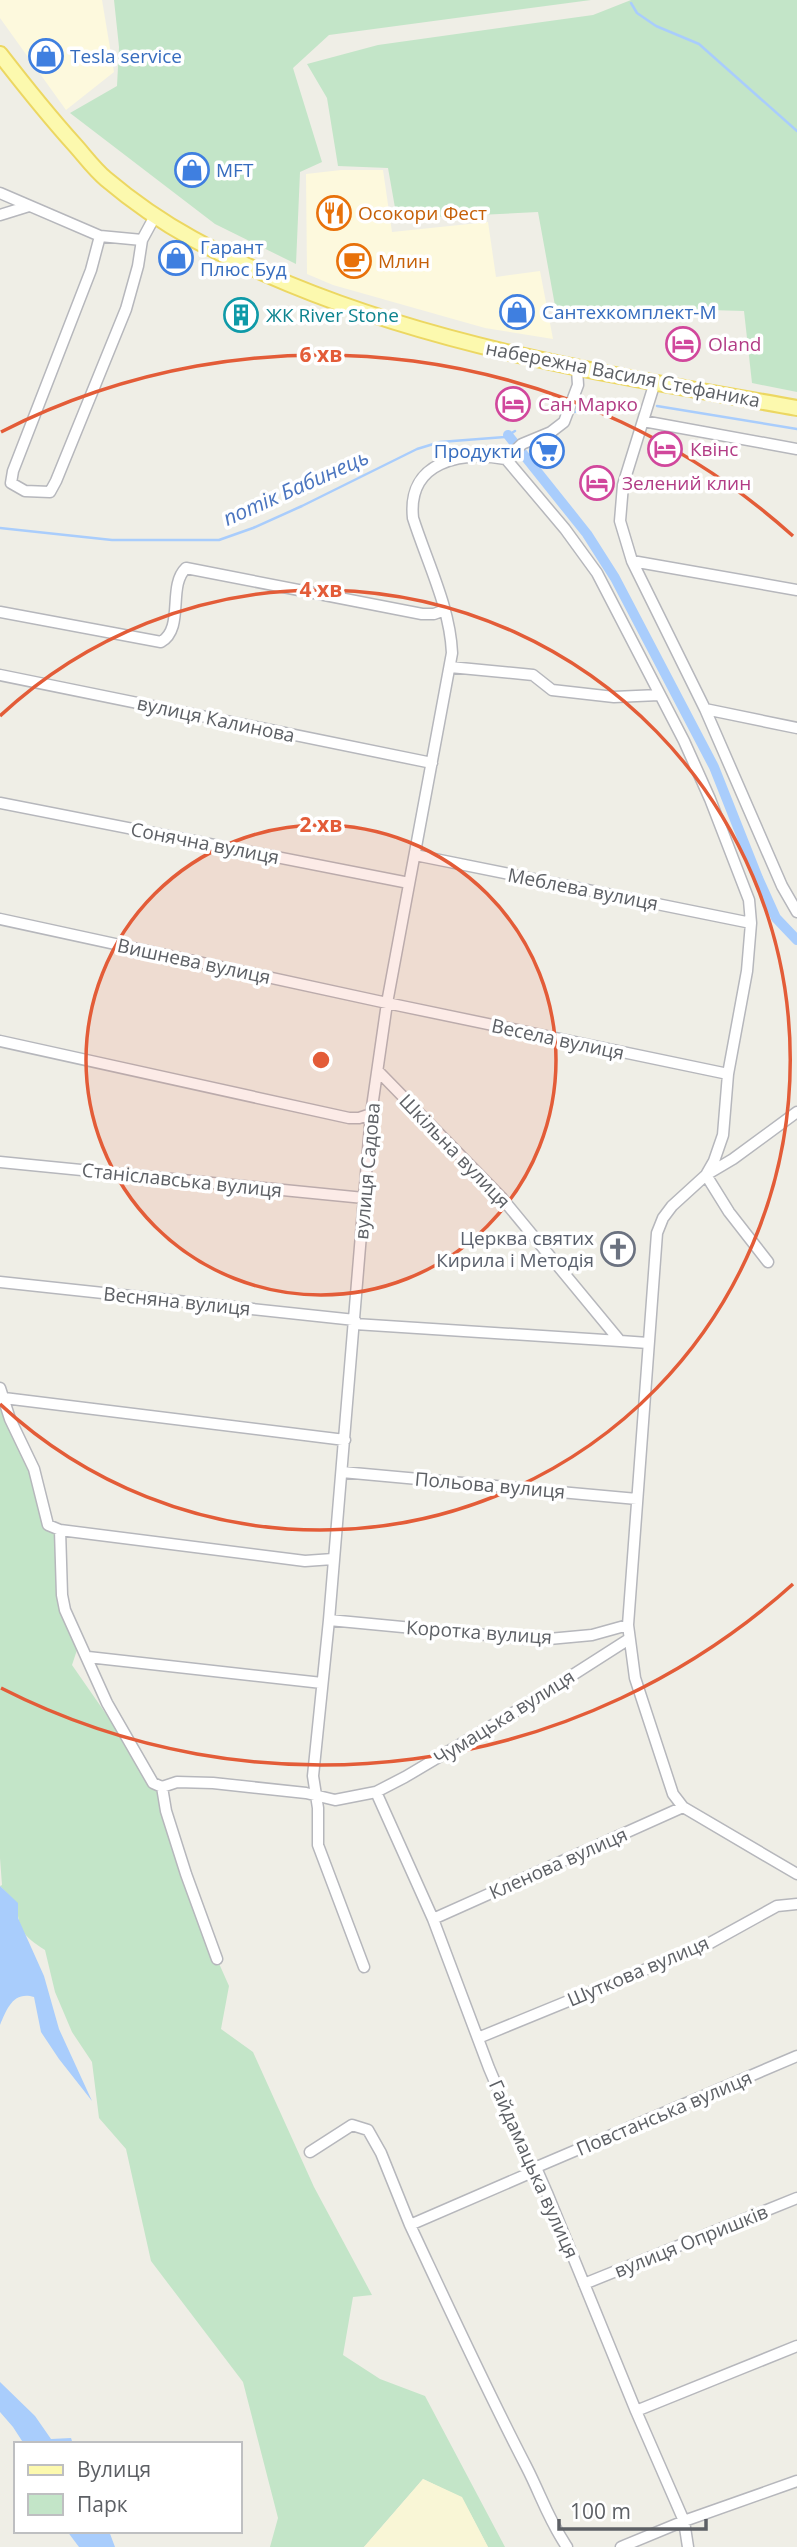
<svg xmlns="http://www.w3.org/2000/svg" width="797" height="2547" font-family="'Open Sans',sans-serif">
	<style>
		.commercial { fill: #fdf9dd }
		.green { fill: #c3e5c8 }
		.sand { fill: #f9f6d6 }
		.water { fill: #a9cdfc }
		.lines { fill: none; stroke-linecap: round; stroke-linejoin: round }
		.stream { stroke: #a9cdfc; stroke-width: 2.5 }
		.canal { stroke: #a9cdfc; stroke-width: 10 }
		.minor-casing { stroke: #b6b7bc; stroke-width: 13 }
		.primary-casing { stroke: #ecd762; stroke-width: 18 }
		.minor { stroke: #fff; stroke-width: 10 }
		.primary { stroke: #fcf9ae; stroke-width: 14 }
		.ring { fill: none; stroke: #e35c38; stroke-width: 3.5 }
		.labels { text-anchor: middle; stroke-width: 7; stroke-linejoin: round; paint-order: stroke }
		.shop-label { font-size: 19px; fill: #366cbe; stroke: #fff; text-anchor: start }
		.food-label { font-size: 19px; fill: #c56008; stroke: #fff; text-anchor: start }
		.culture-label { font-size: 19px; fill: #0d838f; stroke: #fff; text-anchor: start }
		.hotel-label { font-size: 19px; fill: #b23c85; stroke: #fff; text-anchor: start }
		.street-label { font-size: 19px; fill: #5d6065; stroke: #fff }
		.worship-label { font-size: 19px; fill: #5b616d; stroke: #fff; text-anchor: end }
		.water-label { font-size: 21px; font-style: italic; fill: #4b75bf; stroke: #fff }
		.centre { fill: #e35c38; stroke: #fff; stroke-width: 3.5 }
		.ring-label { font-size: 21px; text-anchor: middle; font-weight: bold; fill: #e35c38; stroke: #fff; stroke-width: 7; stroke-linejoin: round; paint-order: stroke }
	</style>
	<rect width="100%" height="100%" fill="#efeee6"/>
	<!-- commercial -->
	<path class="commercial" d="M0,0H102L114,72L66,110L0,18Z
		M341,170H383L392,232L488,222L496,277L540,271L553,339L485,328L333,285L307,274L306,174Z"/>
	<!-- green -->
	<path class="green" d="M114,0H591L329,35L293,68L322,162L300,172L296,264L215,224L70,113L117,86L119,47Z
		M631,0H797V392L752,383L744,311L675,309L558,322L538,212L397,219L388,168L338,166L327,98L307,64L378,45L593,15Z
		M0,1388L48,1525L60,1530L62,1595L79,1644L72,1665L138,1760L162,1787L217,1959L229,1986L221,2029L253,2052L314,2187L372,2295L353,2297L343,2355L380,2379L425,2396L505,2547H488L462,2498L423,2479L364,2547H270L278,2518L243,2382L151,2261L126,2149L99,2118L92,2062L72,2032L55,1992L45,1950C23,1936 18,1930 17,1903L0,1886L2,1885L0,1858Z"/>
	<!-- sand -->
	<path class="sand" d="M423,2479L462,2497L488,2547H364Z"/>
	<!-- water -->
	<path class="water" d="M0,1886L18,1903V1918L44,1976L59,2029L92,2101L59,2059L41,2032L34,1997C13,1991 7,2009 0,2025Z
		M0,2382L35,2416L51,2439L71,2438L73,2444H24L13,2427L0,2412Z
		M67,2531H109L115,2547H79Z"/>
	<g class="lines">
		<!-- stream -->
		<path class="stream" d="M631,3L637,13L656,26L699,44L797,131
			M657,406L797,429
			M574,412L636,403
			M0,528L112,540H219L253,528L302,506L417,449L440,442L505,437L515,431"/>
		<!-- canal -->
		<path class="canal" d="M508,435L587,534L615,578L714,767L758,878L776,918L797,940"/>
		<!-- minor casing -->
		<g class="minor-casing">
			<path id="minor" d="M0,193L100,236L142,240L155,216
				M0,215L29,206
				M100,236L91,270L13,471L11,483L25,491L50,492L56,481L126,309L138,266L142,240
				M655,382L623,485L620,521L632,561L705,709L782,886L797,912
				M643,421L797,449
				M506,459L565,529L597,573L684,741L710,799L749,900L751,923L747,971L728,1074L723,1135L714,1161L706,1175L672,1206L663,1218L657,1233L628,1625L635,1678L673,1794L683,1807L797,1874
				M632,561L797,590
				M0,612L161,642C185,628 167,586 186,568L422,614H434L445,610
				M450,667L533,675L552,690L614,697L659,695
				M0,675L432,763
				M705,709L797,728
				M0,803L409,883
				M415,855L751,923
				M0,919L387,1003L728,1074
				M0,1041L349,1118H359L371,1114
				M378,1071L501,1197L620,1341L648,1343
				M0,1162L364,1198
				M768,1262L729,1212L706,1175L733,1159L797,1112
				M0,1282L355,1320
				M355,1324L620,1341
				M0,1388L10,1419L34,1469L48,1525L60,1530L62,1595L65,1610L107,1703L153,1783L162,1787L177,1782L213,1783L306,1793L335,1800L376,1792L405,1777L518,1710L629,1639
				M4,1398L345,1440
				M342,1472L637,1499
				M60,1530L305,1561L333,1559
				M329,1620L538,1640L592,1635L628,1625
				M88,1657L322,1683
				M162,1787L166,1811L186,1874L217,1959
				M376,1792L433,1919L489,2068L532,2169L537,2170L547,2193L636,2411L684,2521L688,2547
				M433,1919L683,1807
				M364,1967L318,1845V1808L313,1776L329,1620L371,1114L387,1003L452,653C450,607 427,562 413,518C407,461 461,451 506,459L522,444L551,432L564,422L578,385L577,369
				M478,2038L710,1943L777,1906L797,1904
				M310,2152L352,2125L368,2130L381,2153L410,2225
				M532,2169L797,2056
				M537,2170L410,2225C448,2306 485,2387 526,2466C541,2495 548,2519 567,2547
				M584,2284L797,2198
				M636,2411L797,2346
				M621,2547L684,2521L797,2481"/>
		</g>
		<!-- primary casing -->
		<g class="primary-casing">
			<path id="primary" d="M0,54C24,85 48,115 74,144C84,155 94,169 106,179C165,229 218,254 289,284C451,351 625,377 797,408"/>
		</g>
		<!-- minor -->
		<use href="#minor" class="minor"/>
		<!-- primary -->
		<use href="#primary" class="primary"/>
	</g>
	<!-- distance rings -->
	<circle cx="321" cy="1060" r="235" fill="#e35c38" fill-opacity=".12"/>
	<g class="ring">
		<circle cx="321" cy="1060" r="235"/>
		<path d="M0 716A470 470 0 1 1 0 1404"/>
		<path d="M793 1584A705 705 0 0 1 1 1688M1 432A705 705 0 0 1 793 536"/>
	</g>
	<!-- icons -->
	<defs>
		<g id="shop-ring" transform="scale(1.75)"><circle r="9.5" fill="#fff" stroke="#3f7fe0" stroke-width="1.5"/><path d="M-5-2.5h2.3a2.7 3.5 0 0 1 5.4 0H5L5.5 6h-11ZM-1.5-2.5h3a1.5 2.3 0 0 0-3 0Z" fill="#3f7fe0"/></g>
		<g id="restaurant-ring" transform="scale(1.75)"><circle r="9.5" fill="#fff" stroke="#e8710a" stroke-width="1.5"/><path d="M-5-6h1v4h1v-4h1v4h1v-4h1v5L-1.5 .5V6h-2V.5L-5-1ZM5-6V6H3V1.5H1.5Q1.5-4 5-6Z" fill="#e8710a"/></g>
		<g id="cafe-ring" transform="scale(1.75)"><circle r="9.5" fill="#fff" stroke="#e8710a" stroke-width="1.5"/><path d="M-5.5-4.5H6V0H3Q3 3.5 0 3.5H-2.5Q-5.5 3.5-5.5 0ZM3-3.2v2h1.7v-2ZM-6 4.5H4V6H-6Z" fill="#e8710a"/></g>
		<g id="building-ring" transform="scale(1.75)"><circle r="9.5" fill="#fff" stroke="#0f9aa8" stroke-width="1.5"/><path d="M-4-6H4V6H1V3H-1V6H-4ZM-2.5-4.3h1.7v1.8h-1.7ZM.8-4.3h1.7v1.8H.8ZM-2.5-1h1.7V.8h-1.7ZM.8-1h1.7V.8H.8Z" fill="#0f9aa8"/></g>
		<g id="hotel-ring" transform="scale(1.75)"><circle r="9.5" fill="#fff" stroke="#d1479c" stroke-width="1.5"/><path d="M-6-4.5h1.5V1H6V5H4.5V3h-9V5H-6ZM-4 0a1.8 1.8 0 1 1 3.6 0ZM.5 0V-2.5h3Q6-2.5 6 0Z" fill="#d1479c"/></g>
		<g id="supermarket-ring" transform="scale(1.75)"><circle r="9.5" fill="#fff" stroke="#3f7fe0" stroke-width="1.5"/><path d="M-6-5.5h2.5l.6 2H6L4.5 2H-2.5L-4.4-4H-6ZM-1.5 3.2a1.3 1.3 0 1 0 .1 0ZM3 3.2a1.3 1.3 0 1 0 .1 0Z" fill="#3f7fe0"/></g>
		<g id="church-ring" transform="scale(1.75)"><circle r="9.5" fill="#fff" stroke="#6b7280" stroke-width="1.5"/><path d="M-1.2-6h2.4v3.5h3.3v2.4h-3.3V6h-2.4V-.1h-3.3v-2.4h3.3Z" fill="#6b7280"/></g>
	</defs>
	<g fill-rule="evenodd">
		<use href="#shop-ring" x="46" y="56"/>
		<use href="#shop-ring" x="192" y="170"/>
		<use href="#restaurant-ring" x="334" y="213"/>
		<use href="#shop-ring" x="176" y="258"/>
		<use href="#cafe-ring" x="354" y="261"/>
		<use href="#shop-ring" x="517" y="312"/>
		<use href="#building-ring" x="241" y="315"/>
		<use href="#hotel-ring" x="683" y="344"/>
		<use href="#hotel-ring" x="513" y="404"/>
		<use href="#hotel-ring" x="665" y="449"/>
		<use href="#supermarket-ring" x="547" y="451"/>
		<use href="#hotel-ring" x="597" y="483"/>
		<use href="#church-ring" x="618" y="1249"/>
	</g>
	<g class="labels">
		<!-- shop labels -->
		<g class="shop-label">
			<text x="70" y="63">Tesla service</text>
			<text x="216" y="177">MFT</text>
			<text x="200" y="254">Гарант<tspan x="200" dy="22">Плюс Буд</tspan></text>
			<text x="542" y="319">Сантехкомплект-М</text>
			<text x="522" y="458" text-anchor="end">Продукти</text>
		</g>
		<!-- food labels -->
		<g class="food-label">
			<text x="358" y="220">Осокори Фест</text>
			<text x="378" y="268">Млин</text>
		</g>
		<!-- culture labels -->
		<g class="culture-label">
			<text x="266" y="322">ЖК River Stone</text>
		</g>
		<!-- hotel labels -->
		<g class="hotel-label">
			<text x="708" y="351">Oland</text>
			<text x="538" y="411">Сан Марко</text>
			<text x="690" y="456">Квінс</text>
			<text x="622" y="490">Зелений клин</text>
		</g>
		<!-- street labels -->
		<g class="street-label">
			<text transform="translate(623 374) rotate(11)" y="7">набережна Василя Стефаника</text>
			<text transform="translate(216 719) rotate(12)" y="7">вулиця Калинова</text>
			<text transform="translate(205 843) rotate(11)" y="7">Сонячна вулиця</text>
			<text transform="translate(583 889) rotate(11)" y="7">Меблева вулиця</text>
			<text transform="translate(194 961) rotate(12)" y="7">Вишнева вулиця</text>
			<text transform="translate(558 1039) rotate(12)" y="7">Весела вулиця</text>
			<text transform="translate(455 1151) rotate(46)" y="7">Шкільна вулиця</text>
			<text transform="translate(367 1171) rotate(-85)" y="7">вулиця Садова</text>
			<text transform="translate(182 1180) rotate(6)" y="7">Станіславська вулиця</text>
			<text transform="translate(177 1301) rotate(6)" y="7">Весняна вулиця</text>
			<text transform="translate(490 1485) rotate(5)" y="7">Польова вулиця</text>
			<text transform="translate(479 1632) rotate(4)" y="7">Коротка вулиця</text>
			<text transform="translate(504 1717) rotate(-32)" y="7">Чумацька вулиця</text>
			<text transform="translate(558 1863) rotate(-24)" y="7">Кленова вулиця</text>
			<text transform="translate(638 1971) rotate(-23)" y="7">Шуткова вулиця</text>
			<text transform="translate(664 2113) rotate(-23)" y="7">Повстанська вулиця</text>
			<text transform="translate(534 2169) rotate(66)" y="7">Гайдамацька вулиця</text>
			<text transform="translate(691 2241) rotate(-22)" y="7">вулиця Опришків</text>
		</g>
		<!-- worship labels -->
		<g class="worship-label">
			<text x="594" y="1245">Церква святих<tspan x="594" dy="22">Кирила і Методія</tspan></text>
		</g>
		<!-- water labels -->
		<g class="water-label">
			<text transform="translate(296 488) rotate(-24)" y="7">потік Бабинець</text>
		</g>
	</g>
	<circle cx="321" cy="1060" r="10" class="centre"/>
	<g class="ring-label">
		<text x="321" y="362">6 хв</text>
		<text x="321" y="597">4 хв</text>
		<text x="321" y="832">2 хв</text>
	</g>
	<!-- legend -->
	<rect x="14" y="2442" width="228" height="91" fill="#ffffff" stroke="#bebfc1" stroke-width="2"/>
	<rect x="28" y="2465" width="35" height="10" fill="#fcf9ae" stroke="#bebfc1" stroke-width="2"/>
	<text x="77" y="2477" font-size="21" fill="#5d6065">Вулиця</text>
	<rect x="28" y="2494" width="35" height="21" fill="#c3e5c8" stroke="#bebfc1" stroke-width="2"/>
	<text x="77" y="2512" font-size="21" fill="#5d6065">Парк</text>
	<!-- scale -->
	<path d="M559 2519v10h147v-10" fill="none" stroke="#5d6065" stroke-width="3.5"/>
	<text x="570" y="2519" font-size="21" fill="#5d6065" stroke="#ffffff" stroke-width="5" paint-order="stroke">100 m</text>
</svg>
